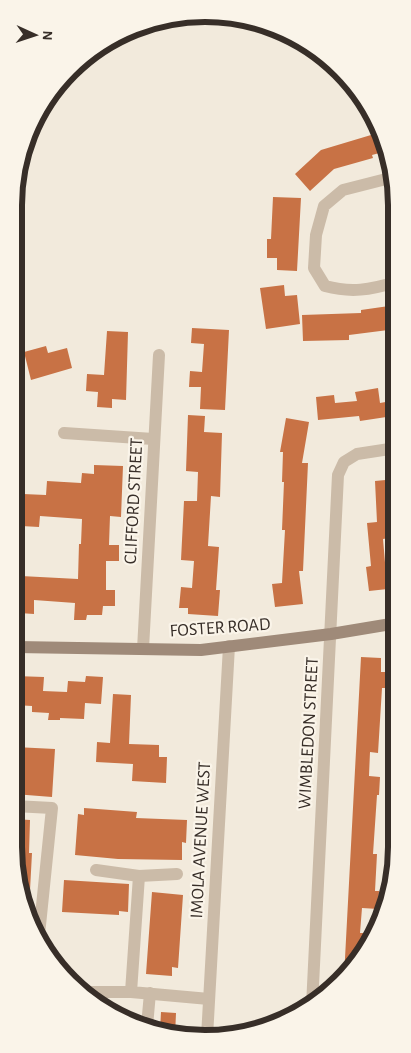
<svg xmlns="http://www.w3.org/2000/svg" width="411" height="1053" font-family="'Alegreya Sans',sans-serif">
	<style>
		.building { fill: #c87245 }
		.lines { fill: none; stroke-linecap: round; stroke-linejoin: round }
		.street { stroke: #cbbba8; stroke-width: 12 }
		.secondary { stroke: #9f8a79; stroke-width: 12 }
		.labels { text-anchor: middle; stroke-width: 4.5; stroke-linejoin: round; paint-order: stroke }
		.street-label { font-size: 18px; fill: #372e28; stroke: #faf4e9 }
		.rim { fill: none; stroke: #372e28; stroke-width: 6 }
	</style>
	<rect width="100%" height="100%" fill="#f2eadc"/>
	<!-- building -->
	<path class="building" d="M381,132L387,151L372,155L373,158L334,169L310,191L295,174L321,150Z
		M273,197L301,198L297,271L277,270V258H267V239H271Z
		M284,285L285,296L297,295L300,324L266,329L260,288Z
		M396,305V329L349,335V340L303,341L302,315L361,313V310Z
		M192,328L229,330L225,410L200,409L201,387H189L190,371L202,372L204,344L191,343Z
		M107,331L128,332L126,400L112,399V408L97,407L98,392L86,391L87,374L104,375Z
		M46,346L48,353L67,348L72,368L31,380L24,352Z
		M378,388L380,403L391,401L393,416L360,421L359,416L318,420L316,397L334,395L335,403L357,401L355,392Z
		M188,415L205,416L204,432L222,433L220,497L211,496L208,546L219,547L216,590H220L218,616L188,614V608H179L181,587L192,588L194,561L181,560L184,501H197L198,472L186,471Z
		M286,418L309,422L302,463H308L303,571H299L303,604L275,607L272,584L282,583L285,530H282L284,482H282L283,452H280Z
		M94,465L123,466L121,517L110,516L109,545H119V561H106V590H115V606H103L102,615H87L86,620H74L75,603L34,600V614L19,613L21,576L78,579L79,544H81L82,519L40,516L39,527L21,526L23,494L46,495L47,481L81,483L82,473L94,474Z
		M396,479V501L393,502L396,537L383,539L386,574L397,573V588L369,591L366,567L371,566L367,523L377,522L375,481Z
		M361,657L381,658V672H389L388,688H382L378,753L370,752L369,776L380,777L379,795H377L373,854H377L375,891H379L378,909L362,908L360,933H373L358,964L344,977Z
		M15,676L44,677L43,691L67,692L68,681L85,682L86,676L103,677L101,704L85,703L84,719L60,718V720H48L49,713L32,712V706L15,705Z
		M113,694L131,695L129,744L159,745V757H167L166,783L132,781L133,764L96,762L97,742L110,743Z
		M15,747L55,749L52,797L14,794Z
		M84,808L137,812L136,818L187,820L186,843L182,842V860L118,859L75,855L78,814L84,815Z
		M14,819L30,820L29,853H32L29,909H24L14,848Z
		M64,880L129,884L128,912L119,911V915L62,912Z
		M152,892L183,895L178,968L172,967V976L146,974Z
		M161,1012L176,1013L175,1036L160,1031Z"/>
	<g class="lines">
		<!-- street -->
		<path class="street" d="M394,177L343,190L324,206L316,235L314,268L325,286C351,293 370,290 396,282
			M64,433L153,439
			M143,649L159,355
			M14,806L52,808L39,935
			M96,870L139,876L177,874
			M131,992L139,876
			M87,995L92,992H131L209,999
			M312,1006L338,475L344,462L357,454L396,448
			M147,1026L150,993
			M207,1037L229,646"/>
		<!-- secondary -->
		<path class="secondary" d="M16,647L201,650L331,634L397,623"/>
	</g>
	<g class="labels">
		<!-- street labels -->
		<g class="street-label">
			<text transform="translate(133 501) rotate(-87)" y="6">CLIFFORD STREET</text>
			<text transform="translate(220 627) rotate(-4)" y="6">FOSTER ROAD</text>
			<text transform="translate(308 733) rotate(-87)" y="6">WIMBLEDON STREET</text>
			<text transform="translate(200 840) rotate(-87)" y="6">IMOLA AVENUE WEST</text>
		</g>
	</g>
	<!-- crop -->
	<path d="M0 0H411V1053H0ZM205 22H205A183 183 0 0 1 388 205V847A183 183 0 0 1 205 1030H205A183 183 0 0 1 22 847V205A183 183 0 0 1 205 22Z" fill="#faf4e9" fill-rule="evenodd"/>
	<path class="rim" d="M205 22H205A183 183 0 0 1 388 205V847A183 183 0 0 1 205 1030H205A183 183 0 0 1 22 847V205A183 183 0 0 1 205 22Z"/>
	<!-- north arrow -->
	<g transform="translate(35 35) rotate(93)" stroke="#faf4e9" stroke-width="4" paint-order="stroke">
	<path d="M0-4L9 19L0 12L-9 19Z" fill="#372e28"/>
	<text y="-8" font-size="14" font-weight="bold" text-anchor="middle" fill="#372e28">N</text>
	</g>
</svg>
